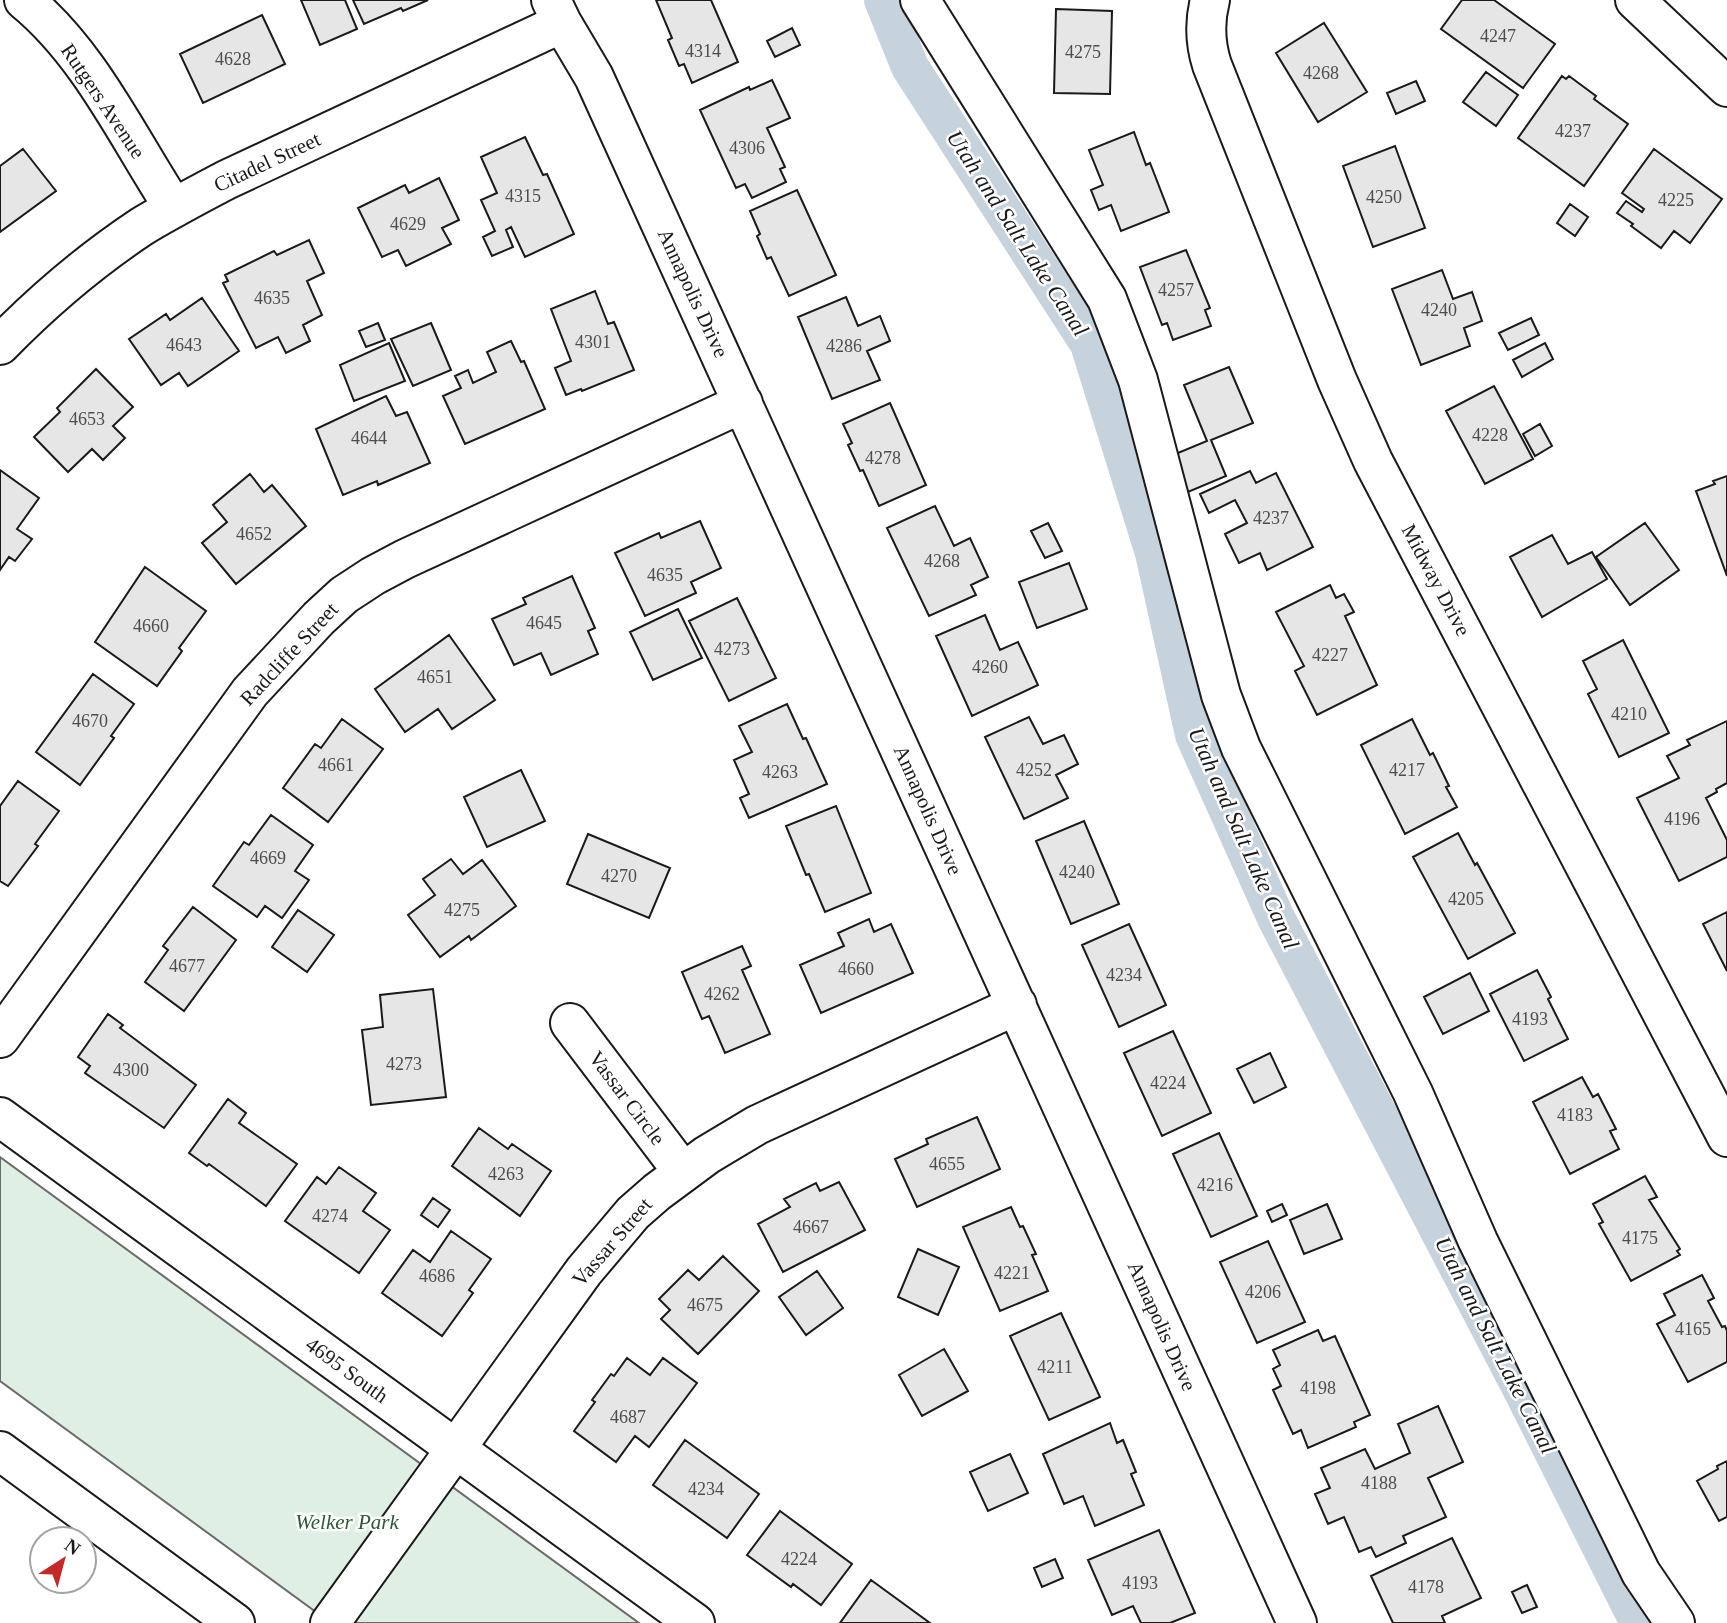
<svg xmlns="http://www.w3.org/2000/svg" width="1727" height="1623" font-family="'Times New Roman',serif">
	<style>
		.green { fill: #e0efe3; stroke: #6a6a6a; stroke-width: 2 }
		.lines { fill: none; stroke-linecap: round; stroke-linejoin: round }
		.canal { stroke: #c6d2dc; stroke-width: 38 }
		.building { fill: #e6e6e6; stroke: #1a1a1a; stroke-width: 2 }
		.minor-casing { stroke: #1a1a1a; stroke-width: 42 }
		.major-casing { stroke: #1a1a1a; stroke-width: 42 }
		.minor { stroke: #fff; stroke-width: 38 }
		.major { stroke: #fff; stroke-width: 38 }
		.labels { text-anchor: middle; stroke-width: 5; stroke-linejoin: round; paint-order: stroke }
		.number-label { font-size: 18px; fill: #4d4d4d }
		.street-label { font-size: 21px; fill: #1a1a1a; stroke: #fff }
		.park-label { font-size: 21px; font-style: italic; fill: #2b5a34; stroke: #fff }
		.water-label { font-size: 23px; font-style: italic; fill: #1a1a1a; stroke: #fff }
	</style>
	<rect width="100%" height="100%" fill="#fff"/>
	<!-- green -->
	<path class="green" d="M0,1157L639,1623H331L0,1381Z"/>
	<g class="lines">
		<!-- canal -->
		<path class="canal" d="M883,0L910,67L1089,344L1154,553L1194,735L1276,918L1522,1390L1639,1623"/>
	</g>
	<!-- building -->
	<path class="building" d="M301,0H345L357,29L320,45Z
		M353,0H428L403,11L401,8L364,24Z
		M656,0H711L738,62L692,83L684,64L679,66L668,40L672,38Z
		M1462,0H1494L1555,44L1523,88L1441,29Z
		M1056,9L1112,11L1110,94L1054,93Z
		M262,15L285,64L203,103L180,54Z
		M1324,23L1367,92L1318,122L1276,53Z
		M792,28L800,45L775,57L767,41Z
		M1486,72L1518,95L1496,126L1463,102Z
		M1562,76L1566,79L1569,76L1596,96L1594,99L1628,124L1584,186L1518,138Z
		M772,80L790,118L767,128L785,167L780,169L786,182L752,198L745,184L736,188L700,110L749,87L750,90Z
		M1416,81L1425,101L1396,114L1387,93Z
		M1134,132L1146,165L1150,163L1169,212L1121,231L1111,205L1099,210L1091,190L1103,185L1089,150Z
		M525,137L543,175L547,174L574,234L525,257L511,227L506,230L513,247L492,256L483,237L495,231L481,200L497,193L481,157Z
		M1395,146L1425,228L1373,247L1343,166Z
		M23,149L56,191L0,232V166Z
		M1654,149L1722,199L1690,243L1674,231L1661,248L1631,226L1633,224L1617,213L1626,201L1642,212L1644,209L1622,193Z
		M439,178L459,220L442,228L451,244L406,266L398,250L382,257L358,208L405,185L409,193Z
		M797,190L836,275L789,296L771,257L767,259L757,236L760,234L750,211Z
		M1570,204L1588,217L1575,236L1557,223Z
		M309,240L324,273L307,281L322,315L303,325L310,341L286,353L278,337L256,348L223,283L228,281L225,275L274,251L277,255Z
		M1186,250L1210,308L1205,310L1211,326L1173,340L1167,323L1162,325L1140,267Z
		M1442,270L1453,299L1472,292L1482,321L1464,328L1470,346L1421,365L1392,289Z
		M595,291L608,324L614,322L634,370L582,391L581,389L566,395L555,368L571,361L551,309Z
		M846,297L858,326L880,316L890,341L867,351L880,380L832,399L798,317Z
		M202,298L239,351L188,386L179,373L161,385L129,339L166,314L170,320Z
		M1531,318L1539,335L1508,350L1499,333Z
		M378,323L385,340L366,347L359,331Z
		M431,323L451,370L413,386L391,339Z
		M511,341L521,362L524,361L545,409L465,444L443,396L461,388L455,376L468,370L473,383L496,372L487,352Z
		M389,343L405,381L354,401L340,365Z
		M1545,343L1553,359L1522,377L1513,360Z
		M1229,367L1253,423L1211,440L1226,476L1188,492L1173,455L1207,441L1184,385Z
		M96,369L133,407L113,426L125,438L103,460L92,449L68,472L34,437L60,412L57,408Z
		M1494,386L1533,459L1485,484L1446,411Z
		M386,396L396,416L407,412L430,463L378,485L377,481L343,495L316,429Z
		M890,403L926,485L879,506L863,470L860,471L848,445L852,443L843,424Z
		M1540,424L1552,446L1535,456L1523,434Z
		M0,470L39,498L17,529L32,539L15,561L9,557L0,570Z
		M1250,471L1256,483L1276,473L1313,547L1267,570L1260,553L1239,563L1225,534L1247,523L1235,500L1209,513L1200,494Z
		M250,474L264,492L272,485L306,526L236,584L202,543L227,522L213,505Z
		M1727,476V576L1696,491L1715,484L1713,481Z
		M935,506L954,546L970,538L988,577L971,585L976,595L929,616L887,528Z
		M700,521L721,568L691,582L696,593L645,616L615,553L659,533L661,538Z
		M1048,523L1062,551L1045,558L1031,531Z
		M1645,523L1679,570L1630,605L1596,557Z
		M1552,535L1568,564L1592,552L1607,579L1542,617L1510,557Z
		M1069,563L1087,609L1037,628L1019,582Z
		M145,567L206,611L179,648L182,651L157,686L95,642Z
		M572,576L595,628L588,631L598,654L551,675L541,653L514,665L492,619L526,604L523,598Z
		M1330,585L1336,598L1344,594L1354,612L1345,616L1377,685L1317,715L1295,671L1304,666L1276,612Z
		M737,598L776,678L729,701L689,621Z
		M678,609L702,658L653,680L630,632Z
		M985,615L1000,650L1018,642L1038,685L972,716L936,636Z
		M449,635L495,700L452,729L438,709L405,732L375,689Z
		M1623,640L1669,733L1619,757L1588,694L1597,689L1583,661Z
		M93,674L134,704L111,736L114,738L80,785L36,752Z
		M787,704L803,739L806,738L827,784L749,818L740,798L749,794L734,760L752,752L739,726Z
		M1029,717L1043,744L1064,735L1078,764L1056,775L1068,798L1024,819L985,737Z
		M342,719L383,749L328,822L283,788L315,744L321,748Z
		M1412,719L1430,755L1433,753L1449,786L1446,787L1457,807L1405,834L1361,745Z
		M1727,721V783L1716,789L1717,792L1706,798L1727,840V857L1679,881L1637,798L1679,778L1667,756L1690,745L1687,740Z
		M521,770L545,821L487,847L464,797Z
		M18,781L59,811L35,844L38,846L8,886L0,881V806Z
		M836,806L871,893L825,912L809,874L806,875L786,826Z
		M271,815L313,845L295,871L309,880L282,918L265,906L257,917L213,886L244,842L249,845Z
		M1084,821L1119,904L1071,924L1036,841Z
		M1458,833L1475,865L1477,863L1515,933L1468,959L1413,857Z
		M588,834L670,868L649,918L567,884Z
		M451,859L463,874L482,860L516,906L471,940L469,936L440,957L408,915L435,895L423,879Z
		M193,907L236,940L184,1011L145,982L168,950L163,946Z
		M298,910L334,935L307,972L272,947Z
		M1727,912V971L1703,924Z
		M869,919L874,932L891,924L913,973L821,1013L800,965L844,946L838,933Z
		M1129,924L1166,1005L1119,1027L1082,945Z
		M742,946L751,966L742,970L770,1034L725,1053L709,1016L702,1019L682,972Z
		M1537,970L1551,997L1548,999L1568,1039L1524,1061L1490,994Z
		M1470,973L1489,1011L1443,1034L1424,997Z
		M433,989L446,1097L371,1105L362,1030L383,1027L380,995Z
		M108,1014L123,1025L120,1028L196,1085L164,1128L85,1073L90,1066L78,1057Z
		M1173,1031L1211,1113L1162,1136L1124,1053Z
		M1270,1053L1286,1087L1254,1103L1237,1069Z
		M1582,1077L1593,1097L1598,1094L1616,1129L1610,1131L1619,1149L1570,1174L1533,1102Z
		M228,1099L246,1113L239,1123L297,1164L266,1206L209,1164L207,1166L189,1153Z
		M977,1117L1000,1169L917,1207L895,1159L928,1144L926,1139Z
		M479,1128L508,1149L512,1144L551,1171L520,1216L452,1166Z
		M1219,1133L1257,1216L1211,1237L1173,1154Z
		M339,1167L376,1193L363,1211L390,1230L359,1273L285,1221L317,1177L326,1184Z
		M1645,1176L1657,1197L1649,1200L1680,1249L1677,1251L1680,1255L1631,1281L1599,1224L1603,1222L1593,1204Z
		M839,1182L865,1230L783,1272L758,1224L790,1207L784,1199L816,1183L820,1191Z
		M433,1198L450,1210L438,1227L421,1215Z
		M1282,1204L1287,1215L1272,1222L1267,1211Z
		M1327,1204L1342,1239L1304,1254L1290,1220Z
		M1011,1207L1020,1227L1023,1226L1036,1254L1032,1255L1048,1291L1000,1311L963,1227Z
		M451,1231L491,1259L469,1290L473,1293L442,1336L382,1293L413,1250L430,1262Z
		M1268,1241L1305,1322L1257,1343L1220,1262Z
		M918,1249L959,1267L938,1315L898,1297Z
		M723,1256L759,1291L698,1354L661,1319L670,1310L659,1299L688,1270L699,1280Z
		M817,1271L843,1308L806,1335L779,1297Z
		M1702,1275L1714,1298L1708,1301L1722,1327L1725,1326L1727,1331V1362L1688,1382L1657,1324L1675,1315L1664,1294Z
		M1061,1313L1100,1397L1049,1420L1010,1336Z
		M1318,1330L1323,1341L1335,1336L1370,1415L1354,1422L1356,1427L1308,1448L1301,1430L1293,1434L1273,1390L1281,1386L1273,1369L1280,1365L1273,1350Z
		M944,1349L968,1391L922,1416L899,1375Z
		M627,1358L650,1375L663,1358L697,1383L649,1447L635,1436L616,1462L574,1431L595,1402L592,1400L611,1374L614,1376Z
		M1438,1406L1463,1462L1428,1478L1446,1517L1403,1536L1406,1543L1376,1557L1371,1547L1359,1552L1344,1517L1328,1524L1315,1494L1330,1488L1321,1468L1365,1449L1375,1469L1410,1453L1398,1424Z
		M1110,1423L1117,1443L1123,1440L1136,1472L1131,1474L1144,1505L1095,1526L1083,1496L1064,1504L1043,1454Z
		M685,1440L759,1494L727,1538L653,1485Z
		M1010,1454L1028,1493L988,1511L970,1472Z
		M1727,1461V1517L1719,1521L1697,1481L1718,1469L1717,1466Z
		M780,1511L852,1564L821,1605L793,1584L791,1587L747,1555Z
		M1159,1530L1195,1613L1170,1623H1141L1133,1606L1112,1615L1088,1560Z
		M1452,1538L1481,1598L1442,1616L1445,1623H1393L1371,1576Z
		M1055,1559L1063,1578L1042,1587L1034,1568Z
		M871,1580L930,1623H840Z
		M1527,1585L1537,1607L1522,1613L1512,1592Z"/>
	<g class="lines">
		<!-- minor casing -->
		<g class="minor-casing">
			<path id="minor" d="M24,0C90,54 128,138 174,208
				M551,0L562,23L594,77L1297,1623
				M920,0L1107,299L1138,380L1221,695L1241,748L1413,1093L1478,1241L1641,1573L1675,1623
				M1210,0C1204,23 1205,43 1212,65L1337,380L1373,461L1727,1137
				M1635,0L1727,87
				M0,345C43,301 90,261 141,227C169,210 198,195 226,180L562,23
				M570,1023L683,1172
				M0,1038L250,692L319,618L344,595L373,576L405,559L743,403
				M0,1117L695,1623
				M330,1623L584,1271L633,1213L657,1192L707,1155L757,1125L1017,1005"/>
		</g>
		<!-- major casing -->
		<g class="major-casing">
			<path id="major" d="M0,1451L235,1623"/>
		</g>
		<!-- minor -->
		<use href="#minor" class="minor"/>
		<!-- major -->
		<use href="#major" class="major"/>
	</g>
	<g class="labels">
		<!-- number labels -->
		<g class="number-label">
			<text x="1498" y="42">4247</text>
			<text x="703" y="57">4314</text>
			<text x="1083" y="58">4275</text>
			<text x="233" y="65">4628</text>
			<text x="1321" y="79">4268</text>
			<text x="1573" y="137">4237</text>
			<text x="747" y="154">4306</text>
			<text x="523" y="202">4315</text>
			<text x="1384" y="203">4250</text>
			<text x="1676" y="206">4225</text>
			<text x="408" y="230">4629</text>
			<text x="1176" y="296">4257</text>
			<text x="272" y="304">4635</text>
			<text x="1439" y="316">4240</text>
			<text x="593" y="348">4301</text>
			<text x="184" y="351">4643</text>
			<text x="844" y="352">4286</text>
			<text x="87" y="425">4653</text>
			<text x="1490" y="441">4228</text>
			<text x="369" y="444">4644</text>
			<text x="883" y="464">4278</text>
			<text x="1271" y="524">4237</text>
			<text x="254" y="540">4652</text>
			<text x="942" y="567">4268</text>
			<text x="665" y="581">4635</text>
			<text x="544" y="629">4645</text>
			<text x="151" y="632">4660</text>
			<text x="732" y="655">4273</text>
			<text x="1330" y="661">4227</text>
			<text x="990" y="673">4260</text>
			<text x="435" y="683">4651</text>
			<text x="1629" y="720">4210</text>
			<text x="90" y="727">4670</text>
			<text x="336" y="771">4661</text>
			<text x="1034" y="776">4252</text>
			<text x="1407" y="776">4217</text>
			<text x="780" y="778">4263</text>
			<text x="1682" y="825">4196</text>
			<text x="268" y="864">4669</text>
			<text x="1077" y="878">4240</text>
			<text x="619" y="882">4270</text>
			<text x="1466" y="905">4205</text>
			<text x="462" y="916">4275</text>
			<text x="187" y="972">4677</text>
			<text x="856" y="975">4660</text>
			<text x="1124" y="981">4234</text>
			<text x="722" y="1000">4262</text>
			<text x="1530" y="1025">4193</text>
			<text x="404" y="1070">4273</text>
			<text x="131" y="1076">4300</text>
			<text x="1168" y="1089">4224</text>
			<text x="1575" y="1121">4183</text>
			<text x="947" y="1170">4655</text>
			<text x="506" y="1180">4263</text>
			<text x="1215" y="1191">4216</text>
			<text x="330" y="1222">4274</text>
			<text x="811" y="1233">4667</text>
			<text x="1640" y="1244">4175</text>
			<text x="1012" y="1279">4221</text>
			<text x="437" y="1282">4686</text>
			<text x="1263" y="1298">4206</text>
			<text x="705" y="1311">4675</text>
			<text x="1693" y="1335">4165</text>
			<text x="1055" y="1373">4211</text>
			<text x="1318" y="1394">4198</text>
			<text x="628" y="1423">4687</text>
			<text x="1379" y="1489">4188</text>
			<text x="706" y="1495">4234</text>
			<text x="799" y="1565">4224</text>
			<text x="1140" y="1589">4193</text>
			<text x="1426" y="1593">4178</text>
		</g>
		<!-- street labels -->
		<g class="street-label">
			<text transform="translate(103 101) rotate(56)" y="7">Rutgers Avenue</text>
			<text transform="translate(267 162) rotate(-25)" y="7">Citadel Street</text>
			<text transform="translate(693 293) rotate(65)" y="7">Annapolis Drive</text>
			<text transform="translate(1436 580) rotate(62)" y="7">Midway Drive</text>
			<text transform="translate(289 654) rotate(-47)" y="7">Radcliffe Street</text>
			<text transform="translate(928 810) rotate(66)" y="7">Annapolis Drive</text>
			<text transform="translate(627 1098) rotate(53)" y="7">Vassar Circle</text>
			<text transform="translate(612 1242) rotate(-49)" y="7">Vassar Street</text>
			<text transform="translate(1162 1326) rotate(66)" y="7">Annapolis Drive</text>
			<text transform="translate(347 1370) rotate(36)" y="7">4695 South</text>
		</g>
		<!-- park labels -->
		<g class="park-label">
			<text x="347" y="1529">Welker Park</text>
		</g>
		<!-- water labels -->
		<g class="water-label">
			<text transform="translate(1018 233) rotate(57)" y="8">Utah and Salt Lake Canal</text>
			<text transform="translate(1244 838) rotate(66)" y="8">Utah and Salt Lake Canal</text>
			<text transform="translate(1496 1345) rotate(63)" y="8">Utah and Salt Lake Canal</text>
		</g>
	</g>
	<!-- north arrow -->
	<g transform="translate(63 1560) rotate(36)"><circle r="33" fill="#ffffff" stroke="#a3a3a3" stroke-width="2"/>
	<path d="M0-5L12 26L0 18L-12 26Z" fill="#c62828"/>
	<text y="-10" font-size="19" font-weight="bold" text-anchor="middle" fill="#1a1a1a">N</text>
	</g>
</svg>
